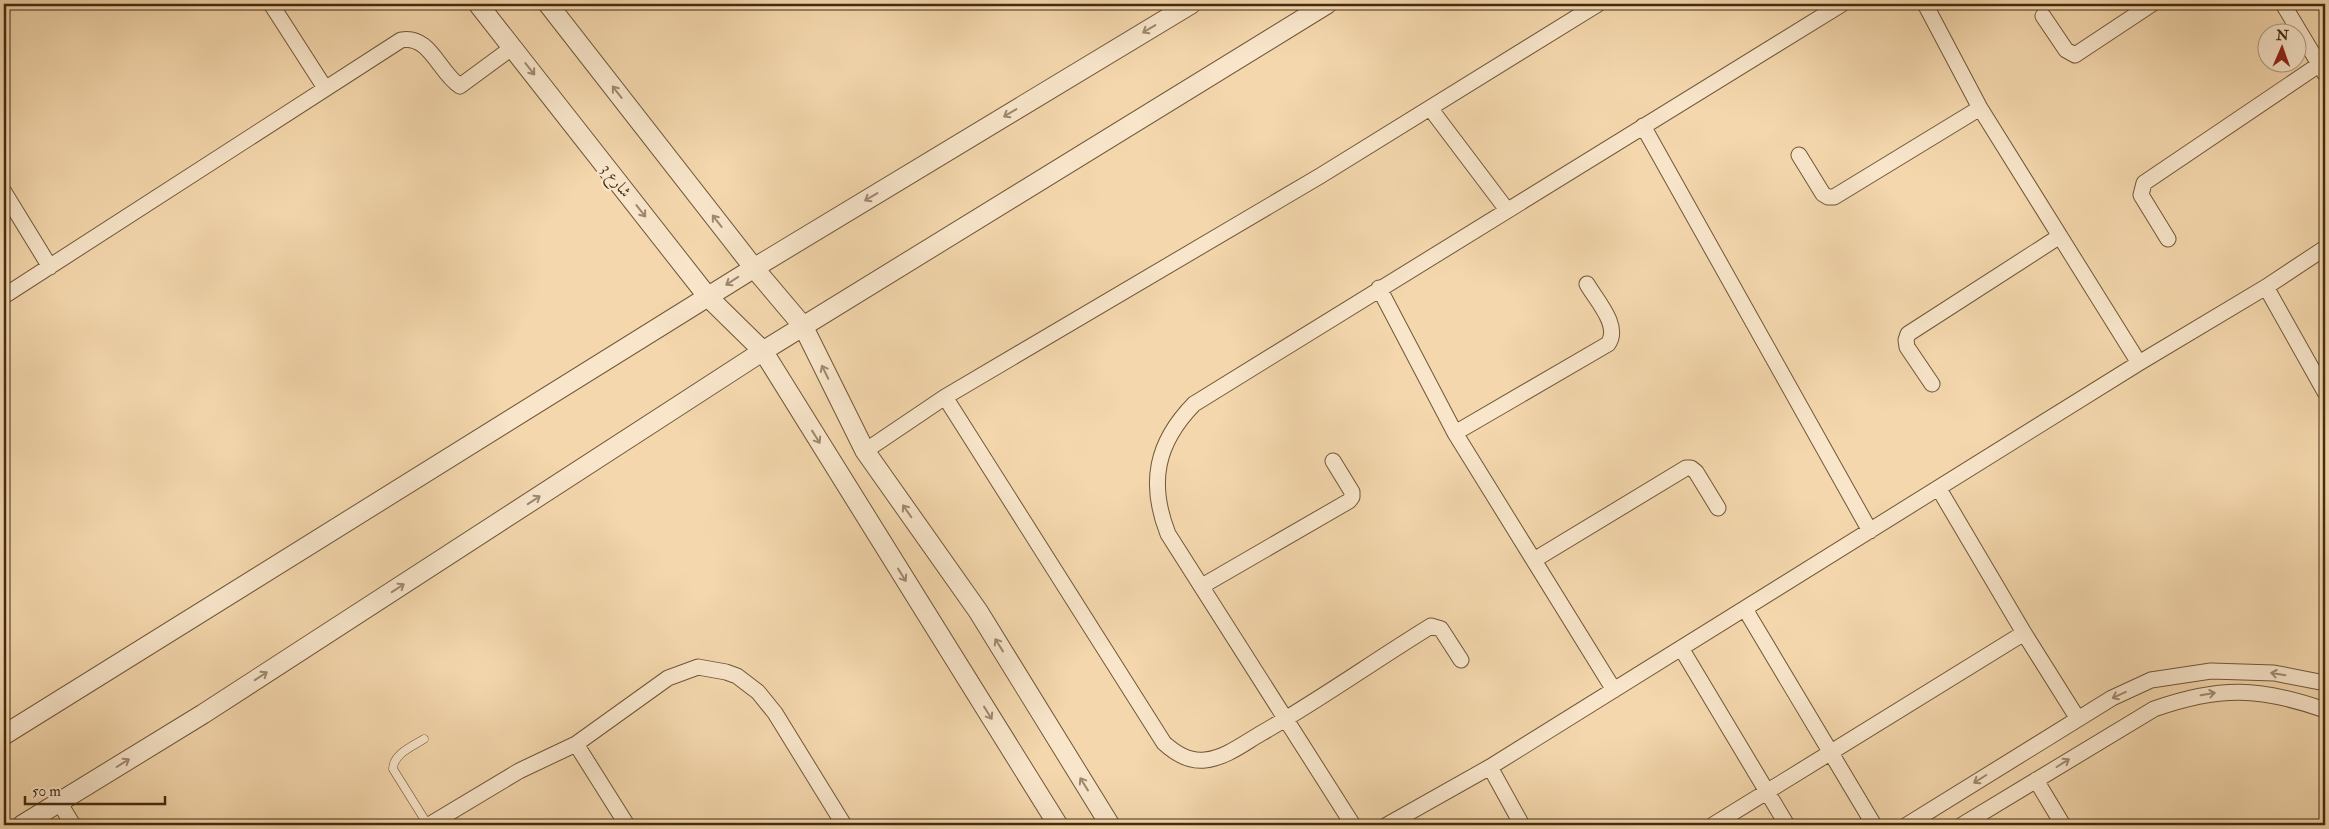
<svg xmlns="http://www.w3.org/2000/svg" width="2329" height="829" font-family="'IM FELL Double Pica',Amiri,serif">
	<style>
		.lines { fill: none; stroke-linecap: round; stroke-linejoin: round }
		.service-casing { stroke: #6f5738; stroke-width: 9 }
		.minor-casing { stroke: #6f5738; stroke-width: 17 }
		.tertiary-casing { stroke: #6f5738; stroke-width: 21 }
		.service { stroke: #f8e5ca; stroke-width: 8 }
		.minor { stroke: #f8e5ca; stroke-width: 15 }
		.tertiary { stroke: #f8e5ca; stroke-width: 19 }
		.oneway { stroke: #9e886e }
		.labels { text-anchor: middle; stroke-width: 4.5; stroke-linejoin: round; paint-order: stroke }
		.street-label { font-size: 16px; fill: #432c11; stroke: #f8e5ca }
	</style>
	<rect width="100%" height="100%" fill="#f4d7ad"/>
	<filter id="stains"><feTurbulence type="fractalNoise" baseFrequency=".004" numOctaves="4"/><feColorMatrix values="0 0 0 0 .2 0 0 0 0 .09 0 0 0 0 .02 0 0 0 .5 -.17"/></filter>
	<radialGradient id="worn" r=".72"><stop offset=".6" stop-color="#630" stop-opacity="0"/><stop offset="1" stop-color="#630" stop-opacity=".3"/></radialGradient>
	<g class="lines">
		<!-- service casing -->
		<g class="service-casing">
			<path id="service" d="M424,739C413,746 393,754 393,769L428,825"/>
		</g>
		<!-- minor casing -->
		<g class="minor-casing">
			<path id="minor" d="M271,4L325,88
				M1925,4L1980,108L2139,363
				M2283,4L2325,74
				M2043,16L2066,50L2075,55L2152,4
				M1430,108L1507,210
				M1643,126L1870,531
				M1799,155L1823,194L1828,197H1834L1980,108
				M4,192L50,267
				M2168,239L2141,195L2144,183L2320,64
				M2266,287L2325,392
				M1379,288L1455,433L1614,690
				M4,296L401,40C430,34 439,73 460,86L513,47
				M1932,384L1907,347L1906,340L1908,334L2060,236
				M945,397L1164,743C1176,754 1189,762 1205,760C1225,758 1243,744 1260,734C1318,701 1374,661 1431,626L1441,629L1461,660
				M1455,433L1608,344C1621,326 1596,300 1587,284
				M865,451L945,397L1320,176L1598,4
				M1939,489L2024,633L2078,719
				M1534,560L1686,468H1691L1696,472L1718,508
				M1202,586L1349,501L1352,497V492L1333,461
				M1745,609L1874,825
				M1681,648L1787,825
				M576,744L627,825
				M1490,767L1522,825
				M2036,780L2063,825
				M59,802L73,825
				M429,825L519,771L576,744L668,678L698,667L726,672L737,676L758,692L775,713L844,825
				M1353,825L1168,534C1148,483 1156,443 1194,404L1842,4
				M1387,825L1490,767L2139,363L2266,287L2325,248
				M1713,825L2024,633
				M1907,825L2112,698L2151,680L2211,671L2274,673L2325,683
				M1962,825L2154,709C2219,686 2260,687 2325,710"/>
		</g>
		<!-- tertiary casing -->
		<g class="tertiary-casing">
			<path id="tertiary" d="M478,4L708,297L763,351L1058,825
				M548,4L754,268L803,326L865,451L978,611L1110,825
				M4,735L754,268L1191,4
				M22,825L203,714L763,351L1327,4"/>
		</g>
		<!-- service -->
		<use href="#service" class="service"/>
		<!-- minor -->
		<use href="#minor" class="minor"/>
		<!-- tertiary -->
		<use href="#tertiary" class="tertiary"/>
	</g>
	<!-- one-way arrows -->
	<defs><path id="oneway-shaft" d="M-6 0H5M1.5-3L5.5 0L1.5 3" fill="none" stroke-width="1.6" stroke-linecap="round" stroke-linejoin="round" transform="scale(1.25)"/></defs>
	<g class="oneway">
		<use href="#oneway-shaft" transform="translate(1149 29) rotate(149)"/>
		<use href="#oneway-shaft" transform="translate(530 69) rotate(52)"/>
		<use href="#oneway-shaft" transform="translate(617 92) rotate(-128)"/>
		<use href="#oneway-shaft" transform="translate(1010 113) rotate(149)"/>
		<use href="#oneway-shaft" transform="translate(871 197) rotate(149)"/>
		<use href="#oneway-shaft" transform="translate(641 211) rotate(52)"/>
		<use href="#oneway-shaft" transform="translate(717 221) rotate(-128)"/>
		<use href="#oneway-shaft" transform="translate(732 281) rotate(147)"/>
		<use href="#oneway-shaft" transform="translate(825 372) rotate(-116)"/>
		<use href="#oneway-shaft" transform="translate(816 437) rotate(58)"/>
		<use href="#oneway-shaft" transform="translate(534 500) rotate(-33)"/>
		<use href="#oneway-shaft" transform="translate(907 511) rotate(-125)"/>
		<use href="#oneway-shaft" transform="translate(902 575) rotate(58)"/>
		<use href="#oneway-shaft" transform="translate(398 588) rotate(-33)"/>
		<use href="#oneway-shaft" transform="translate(999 645) rotate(-122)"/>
		<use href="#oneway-shaft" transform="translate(2278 674) rotate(-171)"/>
		<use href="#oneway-shaft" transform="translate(261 676) rotate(-33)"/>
		<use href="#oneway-shaft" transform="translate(2208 694) rotate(-9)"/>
		<use href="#oneway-shaft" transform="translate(2119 695) rotate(155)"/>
		<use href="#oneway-shaft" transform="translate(988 713) rotate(58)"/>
		<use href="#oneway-shaft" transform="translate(123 763) rotate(-32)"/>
		<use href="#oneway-shaft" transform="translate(2063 763) rotate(-32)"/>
		<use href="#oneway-shaft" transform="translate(1980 779) rotate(148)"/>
		<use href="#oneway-shaft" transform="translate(1084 784) rotate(-122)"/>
	</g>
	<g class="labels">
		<!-- street labels -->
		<g class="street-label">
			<text transform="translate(617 180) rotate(52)" y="6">شارع 3</text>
		</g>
	</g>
	<!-- margin -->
	<rect width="2329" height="829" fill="none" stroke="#f4d7ad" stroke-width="20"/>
	<rect x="5" y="5" width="2319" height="819" fill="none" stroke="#432c11" stroke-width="2.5"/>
	<rect x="10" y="10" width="2309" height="809" fill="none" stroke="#432c11"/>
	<!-- north arrow -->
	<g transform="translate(2282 48) rotate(2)"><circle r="24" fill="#f8e5ca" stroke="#b09b80"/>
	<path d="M0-4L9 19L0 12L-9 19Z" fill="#8f2418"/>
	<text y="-8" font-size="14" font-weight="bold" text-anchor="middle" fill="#432c11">N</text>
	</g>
	<!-- scale -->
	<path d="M25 796v8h140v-8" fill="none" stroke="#432c11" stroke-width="2.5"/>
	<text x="32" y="796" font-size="15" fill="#432c11" stroke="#f8e5ca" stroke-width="4" paint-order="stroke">50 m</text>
	<rect width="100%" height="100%" filter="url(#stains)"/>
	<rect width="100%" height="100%" fill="url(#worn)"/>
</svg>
